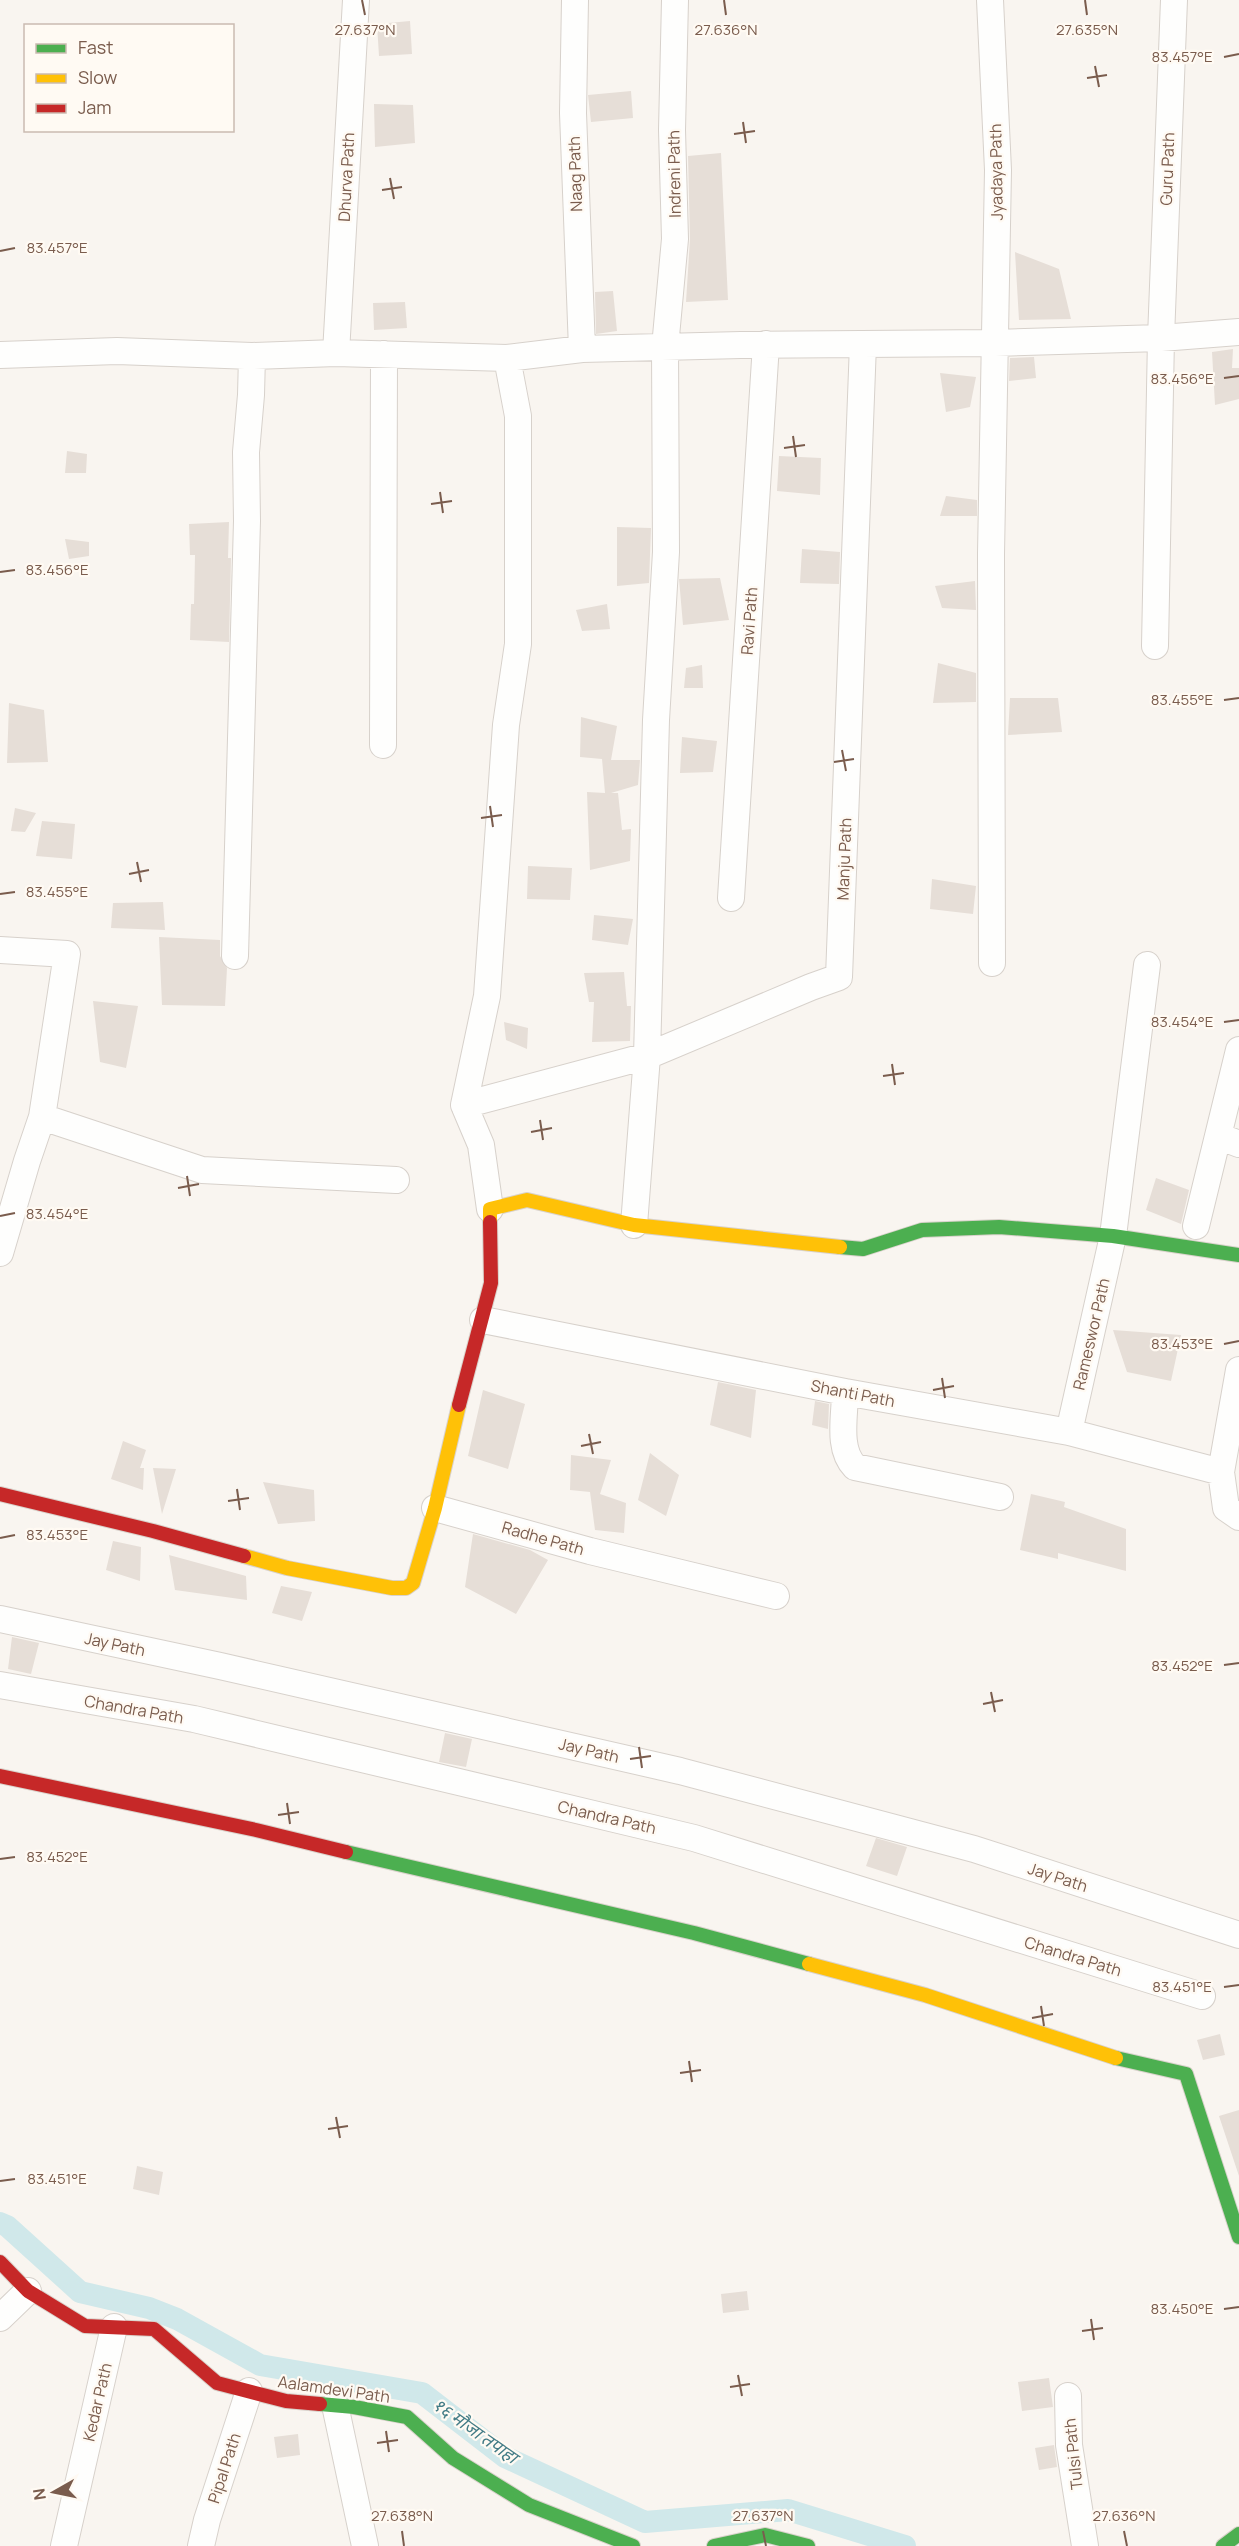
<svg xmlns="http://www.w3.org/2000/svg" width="1239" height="2546" font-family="Manrope,'Noto Sans Devanagari',sans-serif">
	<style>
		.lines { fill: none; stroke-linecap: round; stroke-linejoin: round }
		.canal { stroke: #d0e8ea; stroke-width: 22 }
		.building { fill: #e6ded7 }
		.street-casing { stroke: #d7d1cb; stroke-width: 28 }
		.fast-casing { stroke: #d9d2cb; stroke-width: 16 }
		.slow-casing { stroke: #d9d2cb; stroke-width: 16 }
		.jam-casing { stroke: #d9d2cb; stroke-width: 16 }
		.street { stroke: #fefefd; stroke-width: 26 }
		.fast { stroke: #4caf50; stroke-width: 14 }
		.slow { stroke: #ffc107; stroke-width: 14 }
		.jam { stroke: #c62828; stroke-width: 14 }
		.ticks { fill: none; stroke: #7a5c4d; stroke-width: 2 }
		.labels { text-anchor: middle; stroke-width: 4.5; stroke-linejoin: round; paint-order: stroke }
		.street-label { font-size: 16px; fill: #7a5c4d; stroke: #fffaf3 }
		.water-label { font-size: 18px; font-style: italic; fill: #437c86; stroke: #fffaf3 }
		.ticks-label { font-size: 15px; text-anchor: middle; fill: #7a5c4d; stroke: #fffaf3; stroke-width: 4.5; stroke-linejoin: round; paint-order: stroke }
	</style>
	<rect width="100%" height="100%" fill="#f9f5f0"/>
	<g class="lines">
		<!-- canal -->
		<path class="canal" d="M0,2223L7,2226L80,2292L149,2308L177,2319L260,2365L422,2393L505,2457L645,2522L788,2510L905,2546"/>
	</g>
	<!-- building -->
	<path class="building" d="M410,21L412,54L379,56L377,24Z
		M631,91L633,118L591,122L588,95Z
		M374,104L413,105L415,143L375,147Z
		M721,153L728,300L686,302L690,239L688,156Z
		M1015,252L1059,269L1071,319L1019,320Z
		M613,291L617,331L596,334L595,292Z
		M405,302L407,328L374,330L373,303Z
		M1233,349L1232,368H1239V399L1215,405L1212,352Z
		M1034,357L1036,378L1009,381L1010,358Z
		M940,373L976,377L970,407L946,412Z
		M67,451L87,454L86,473H65Z
		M779,456L821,458L820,495L777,491Z
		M946,496L977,500V516H940Z
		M229,522L228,558H231L229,642L190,640L191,604H194L195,555H190L189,524Z
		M617,527L651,528L649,583L617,586Z
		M65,539L89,542V556L69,559Z
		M802,549L840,552L839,584L800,583Z
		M720,578L729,620L683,625L679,579Z
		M975,581L976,610L942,608L935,586Z
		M607,604L610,629L582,631L576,610Z
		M938,663L976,673V702L933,703Z
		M702,665L703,688H684L686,668Z
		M1010,698H1058L1062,732L1008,735Z
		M9,703L44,710L48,762L7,763Z
		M581,717L617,726L611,760H640L638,785L611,793H618L622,830L631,829L630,861L590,870L587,792L605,793L602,759L580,757Z
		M682,737L717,741L713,772L680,773Z
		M15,808L36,813L25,832L11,831Z
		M42,821L75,824L72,859L36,856Z
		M528,866L572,868L570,900L527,899Z
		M932,879L976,886L973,914L930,909Z
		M163,902L165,930L111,928L113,903Z
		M594,915L633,919L628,945L592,940Z
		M159,937L220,940V956L227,968L225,1006L162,1005Z
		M624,972L627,1006H631L630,1041L592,1042L594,1002H589L584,973Z
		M93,1001L138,1006L126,1068L100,1062Z
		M504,1022L528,1028L527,1049L506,1040Z
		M1156,1178L1189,1190L1181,1224L1146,1210Z
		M1113,1330L1181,1335L1171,1381L1127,1372Z
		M718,1382L756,1390L751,1438L710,1425Z
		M483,1390L525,1404L508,1469L468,1456Z
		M815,1401L829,1404L828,1429L812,1425Z
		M123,1441L146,1450L140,1468H144L143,1490L111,1479Z
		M650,1453L679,1475L666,1516L638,1500Z
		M571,1455L611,1460L600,1494L626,1503L624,1533L595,1530L590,1492L570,1490Z
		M153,1468L176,1469L162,1514Z
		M263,1482L314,1490L315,1521L278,1524Z
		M1031,1494L1065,1502L1064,1507L1126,1529V1571L1058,1553V1559L1020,1550Z
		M473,1534L530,1550L548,1560L516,1614L465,1587Z
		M113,1541L141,1547L140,1581L106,1570Z
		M169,1555L246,1576L247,1600L175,1590Z
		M281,1586L312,1592L302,1621L272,1613Z
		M12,1637L39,1643L31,1674L8,1669Z
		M445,1733L472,1739L466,1767L439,1762Z
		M876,1838L907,1847L897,1876L866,1866Z
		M1220,2034L1225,2055L1203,2060L1197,2040Z
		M1239,2110V2176L1219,2116Z
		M137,2166L163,2172L159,2195L133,2189Z
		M747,2291L749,2310L723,2313L721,2294Z
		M1049,2378L1053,2407L1022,2411L1018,2382Z
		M298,2434L300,2455L277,2458L274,2437Z
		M1054,2445L1057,2467L1039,2470L1035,2448Z"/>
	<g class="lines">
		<!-- street casing -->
		<g class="street-casing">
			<path id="street" d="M575,0L573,113L582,349
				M990,0L998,170L991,554L992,963
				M336,353L356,0
				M0,355L117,351L252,356L336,353L507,358L582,349L741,345L995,343L1161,338L1239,332
				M1155,646L1161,338L1174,0
				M383,745L384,354
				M731,898L766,344
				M0,950L67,954L42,1117L27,1161L0,1253
				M235,956L247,521L246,452L251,395L252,356
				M464,1105L647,1056L811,987L839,977L863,344
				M42,1117L202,1170L396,1180
				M1218,1136L1239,1144
				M490,1209L481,1145L464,1105L487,996L506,725L518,644V416L507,358
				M634,1225L647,1056L656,720L666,552L665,347L675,239L672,130L675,0
				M1196,1226L1239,1050
				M483,1320L845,1392L1069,1432L1221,1472
				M1239,1370L1221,1472L1226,1508L1239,1517
				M845,1392C845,1416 837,1449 855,1467L1000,1497
				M1069,1432L1113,1236L1147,965
				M435,1508L590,1551L776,1596
				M0,1619L220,1666L680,1771L974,1849L1239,1935
				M0,1685L194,1719L694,1838L1202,1996
				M0,2318L28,2291
				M1068,2396L1069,2445L1085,2546
				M335,2405L365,2546
				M64,2546L114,2327
				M201,2546L207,2520L249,2391"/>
		</g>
		<!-- fast casing -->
		<g class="fast-casing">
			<path id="fast" d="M840,1247L863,1249L922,1230L999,1227L1113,1236L1239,1255
				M346,1852L694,1933L809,1964
				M1116,2058L1186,2074L1239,2237
				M320,2404L354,2407L407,2417L453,2458L529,2505L633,2546
				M714,2546L765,2535L808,2546
				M1223,2546L1239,2534"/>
		</g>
		<!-- slow casing -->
		<g class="slow-casing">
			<path id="slow" d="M490,1222V1209L527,1200L634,1225L840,1247
				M244,1556L287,1568L392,1588H406L413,1583L435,1508L459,1405
				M809,1964L925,1995L1116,2058"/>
		</g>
		<!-- jam casing -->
		<g class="jam-casing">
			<path id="jam" d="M459,1405L491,1283L490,1222
				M0,1494L153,1531L244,1556
				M0,1776L256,1830L346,1852
				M0,2262L28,2291L85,2326L154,2329L217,2383L286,2401L320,2404"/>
		</g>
		<!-- street -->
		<use href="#street" class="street"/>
		<!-- fast -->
		<use href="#fast" class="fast"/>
		<!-- slow -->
		<use href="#slow" class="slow"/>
		<!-- jam -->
		<use href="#jam" class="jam"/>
	</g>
	<!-- ticks -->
	<path class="ticks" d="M362,0L365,15M724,0L726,15M1085,0L1087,15M1224,57L1239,54M1095,66L1099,87M1087,78L1107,75M743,122L746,143M734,134L755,131M390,178L394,199M382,190L402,187M0,251L15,248M1224,378L1239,376M793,436L796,457M784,448L805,445M440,492L443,513M431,504L452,501M0,572L15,570M1224,700L1239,698M842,750L846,771M834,762L854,759M490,806L493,827M481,818L502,815M137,862L141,882M129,874L149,870M0,894L15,892M1224,1022L1239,1020M892,1064L895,1085M883,1076L904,1073M540,1120L543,1140M531,1132L552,1128M187,1176L190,1196M178,1188L199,1184M0,1216L15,1213M1224,1344L1239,1341M942,1378L945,1398M933,1390L954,1386M589,1434L593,1454M581,1446L601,1442M237,1489L240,1510M228,1501L249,1498M0,1538L15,1535M1224,1665L1239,1663M991,1692L995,1712M983,1704L1003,1700M639,1747L642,1768M630,1759L651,1756M287,1803L290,1824M278,1815L299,1812M0,1859L15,1857M1224,1987L1239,1985M1041,2006L1044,2026M1032,2018L1053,2014M689,2061L692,2082M680,2073L701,2070M336,2117L340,2138M328,2129L348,2126M0,2181L15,2179M1224,2309L1239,2307M1091,2319L1094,2340M1082,2331L1103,2328M738,2375L742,2396M730,2387L750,2384M386,2431L389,2452M377,2443L398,2440M402,2531L404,2546M763,2531L766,2546M1124,2531L1127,2546"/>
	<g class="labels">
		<!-- street labels -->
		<g class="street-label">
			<text transform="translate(1167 169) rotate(-88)" y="6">Guru Path</text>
			<text transform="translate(996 172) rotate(-91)" y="6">Jyadaya Path</text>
			<text transform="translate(575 174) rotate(-92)" y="6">Naag Path</text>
			<text transform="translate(674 174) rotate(-91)" y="6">Indreni Path</text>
			<text transform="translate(346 177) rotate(-87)" y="6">Dhurva Path</text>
			<text transform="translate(749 621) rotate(-86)" y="6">Ravi Path</text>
			<text transform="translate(844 859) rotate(-88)" y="6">Manju Path</text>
			<text transform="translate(1091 1334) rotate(-77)" y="6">Rameswor Path</text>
			<text transform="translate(853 1393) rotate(11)" y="6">Shanti Path</text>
			<text transform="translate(543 1538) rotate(16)" y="6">Radhe Path</text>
			<text transform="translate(115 1644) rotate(12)" y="6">Jay Path</text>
			<text transform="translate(134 1709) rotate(10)" y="6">Chandra Path</text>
			<text transform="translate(589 1750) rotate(13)" y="6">Jay Path</text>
			<text transform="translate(607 1817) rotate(13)" y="6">Chandra Path</text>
			<text transform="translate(1058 1877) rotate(18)" y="6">Jay Path</text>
			<text transform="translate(1073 1956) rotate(17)" y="6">Chandra Path</text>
			<text transform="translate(334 2389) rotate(8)" y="6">Aalamdevi Path</text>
			<text transform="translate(97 2402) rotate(-77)" y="6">Kedar Path</text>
			<text transform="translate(1073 2454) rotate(-96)" y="6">Tulsi Path</text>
			<text transform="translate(224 2468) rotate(-72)" y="6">Pipal Path</text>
		</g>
		<!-- water labels -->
		<g class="water-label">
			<text transform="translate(475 2431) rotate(35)" y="6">१६ मौजा तपाहा</text>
		</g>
	</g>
	<g class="ticks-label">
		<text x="365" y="35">27.637°N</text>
		<text x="726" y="35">27.636°N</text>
		<text x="1087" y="35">27.635°N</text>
		<text x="1182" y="62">83.457°E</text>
		<text x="57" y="253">83.457°E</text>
		<text x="1182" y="384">83.456°E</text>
		<text x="57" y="575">83.456°E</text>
		<text x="1182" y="705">83.455°E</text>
		<text x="57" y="897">83.455°E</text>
		<text x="1182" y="1027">83.454°E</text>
		<text x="57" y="1219">83.454°E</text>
		<text x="1182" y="1349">83.453°E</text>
		<text x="57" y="1540">83.453°E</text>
		<text x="1182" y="1671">83.452°E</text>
		<text x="57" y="1862">83.452°E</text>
		<text x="1182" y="1992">83.451°E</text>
		<text x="57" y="2184">83.451°E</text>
		<text x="1182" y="2314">83.450°E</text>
		<text x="402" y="2521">27.638°N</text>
		<text x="763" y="2521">27.637°N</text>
		<text x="1124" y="2521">27.636°N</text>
	</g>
	<!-- legend -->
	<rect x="24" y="24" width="210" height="108" fill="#fffaf3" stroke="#cabbb1" stroke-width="1.5"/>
	<rect x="36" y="44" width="30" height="9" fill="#4caf50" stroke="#cabbb1" stroke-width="1.5"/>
	<text x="78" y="54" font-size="18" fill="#7a5c4d">Fast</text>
	<rect x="36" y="74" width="30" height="9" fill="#ffc107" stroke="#cabbb1" stroke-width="1.5"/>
	<text x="78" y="84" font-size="18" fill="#7a5c4d">Slow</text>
	<rect x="36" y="104" width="30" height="9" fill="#c62828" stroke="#cabbb1" stroke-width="1.5"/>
	<text x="78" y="114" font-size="18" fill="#7a5c4d">Jam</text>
	<!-- north arrow -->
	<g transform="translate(54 2492) rotate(261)" stroke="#fffaf3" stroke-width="4.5" paint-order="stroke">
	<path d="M0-4.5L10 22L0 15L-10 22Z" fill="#7a5c4d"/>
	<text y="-9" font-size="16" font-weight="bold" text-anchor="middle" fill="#7a5c4d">N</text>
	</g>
</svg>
